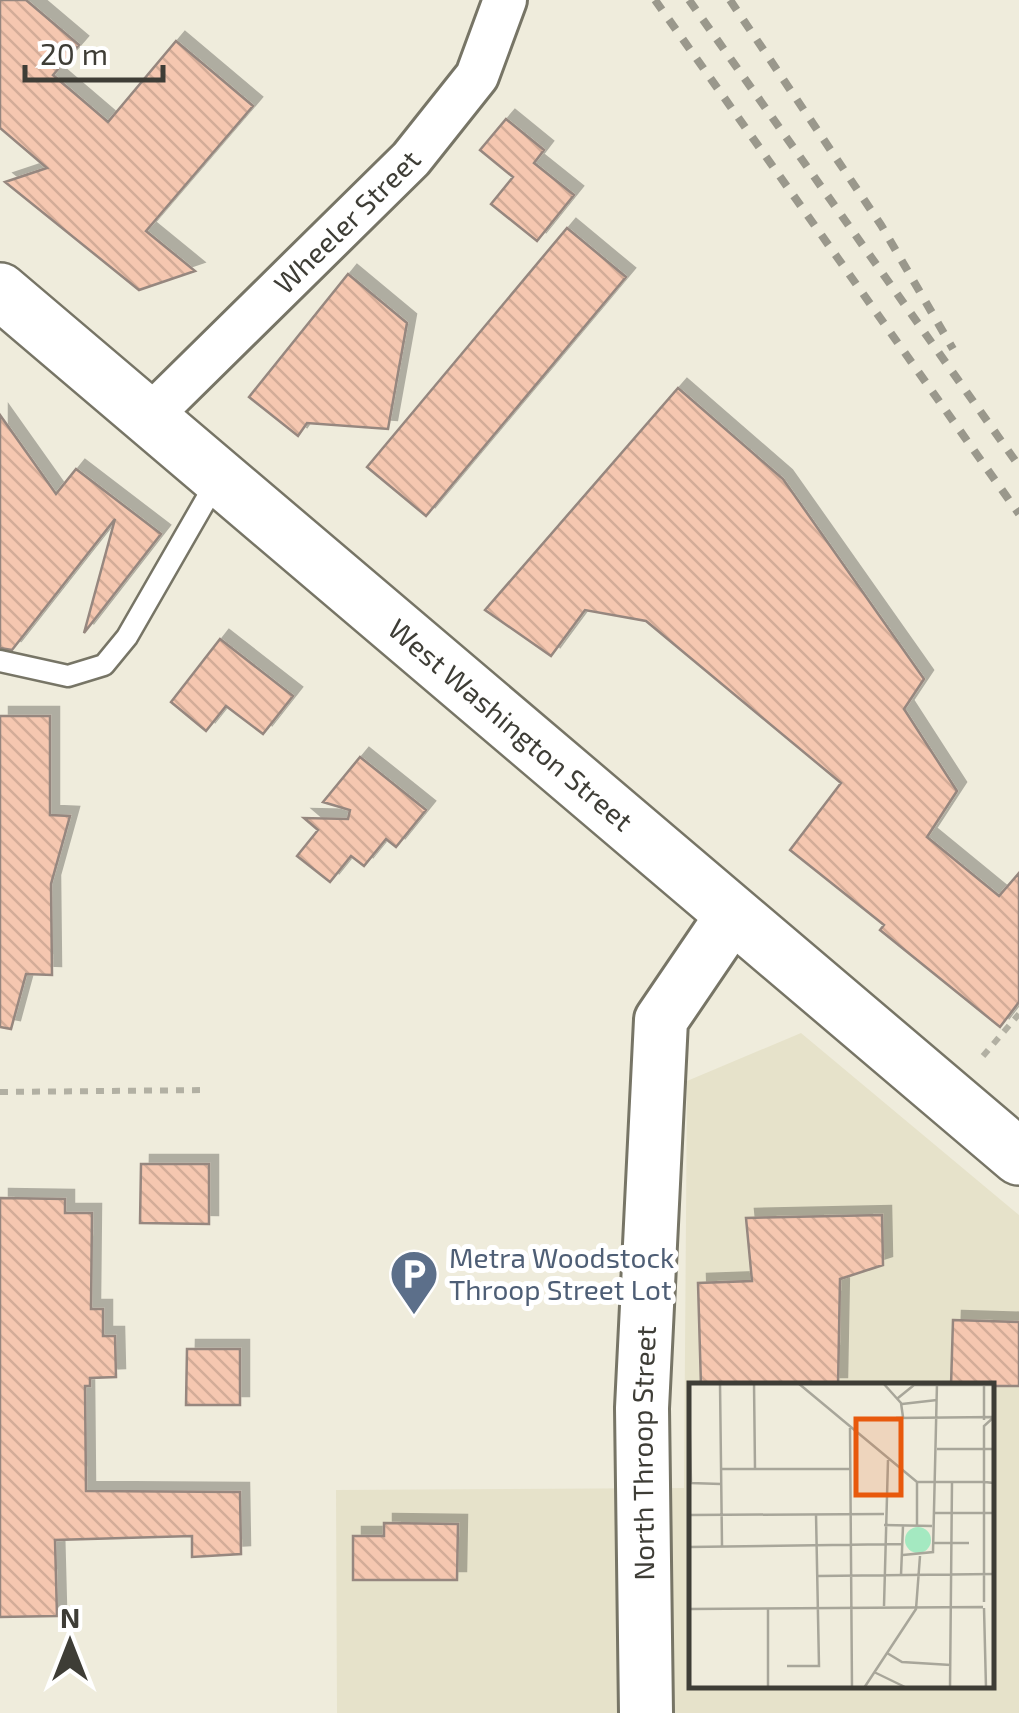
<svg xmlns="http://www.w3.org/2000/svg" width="1019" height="1713" font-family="'Exo 2',sans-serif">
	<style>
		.built { fill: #e6e2ca; fill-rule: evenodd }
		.building { fill: url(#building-back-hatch); stroke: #96877f; stroke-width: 2.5; filter: url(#shadow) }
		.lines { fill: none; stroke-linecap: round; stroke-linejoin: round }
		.service-casing { stroke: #777566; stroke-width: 25 }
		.minor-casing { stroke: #777566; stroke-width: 48 }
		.tertiary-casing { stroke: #777566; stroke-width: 58 }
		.secondary-casing { stroke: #777566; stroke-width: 60 }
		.path { stroke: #b2b0a3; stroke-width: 6; stroke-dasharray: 8 8; stroke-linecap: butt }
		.service { stroke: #fff; stroke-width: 20 }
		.minor { stroke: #fff; stroke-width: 42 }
		.tertiary { stroke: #fff; stroke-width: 52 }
		.secondary { stroke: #fff; stroke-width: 55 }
		.rail { stroke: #9a988c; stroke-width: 8; stroke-dasharray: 12 12; stroke-linecap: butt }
		.labels { text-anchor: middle; stroke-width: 10; stroke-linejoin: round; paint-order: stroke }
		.street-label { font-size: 28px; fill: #3e3d36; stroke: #fff }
		.service-label { font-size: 28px; fill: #4e5e75; stroke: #fff; text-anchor: start }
		.inset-road { fill: none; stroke: #a8a69a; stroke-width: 2.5 }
		.view { fill: #e8590c; fill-opacity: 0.15; stroke: #e8590c; stroke-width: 5 }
		.inset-edge { fill: none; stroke: #3e3d36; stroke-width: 5 }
	</style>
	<defs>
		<pattern id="building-back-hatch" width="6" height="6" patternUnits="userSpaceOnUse" patternTransform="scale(2.5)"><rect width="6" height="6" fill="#f5c7b0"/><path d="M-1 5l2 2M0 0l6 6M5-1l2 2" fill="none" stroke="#d3ac98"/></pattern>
		<filter id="shadow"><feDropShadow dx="9" dy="-9" stdDeviation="0" flood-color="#0004"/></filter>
	</defs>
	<rect width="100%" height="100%" fill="#efecdc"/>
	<!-- built -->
	<path class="built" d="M801,1033L1019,1215V1713H337L336,1490L684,1488L687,1081ZM692,1386H992V1686H692Z"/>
	<!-- building -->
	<path class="building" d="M0,0H26L79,45L53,75L108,122L176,41L253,106L146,231L195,271L139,290L5,182L47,168L0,128Z
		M506,119L544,150L534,163L574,195L537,241L491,204L513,177L480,150Z
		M567,228L626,277L426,516L367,467Z
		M348,274L407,323L388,429L307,423L298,436L249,397Z
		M678,388L783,479L924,679L904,709L957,791L927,837L999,896L1019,873V1002L1000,1027L880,930L884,925L790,850L841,783L646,621L585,610L551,656L485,610Z
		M0,415L56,494L76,469L161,534L84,633L115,519L12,650L0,648Z
		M220,639L293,696L263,734L226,706L206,731L171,702Z
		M0,716H50V815L70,816L51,884L52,975L26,974L11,1029L0,1027Z
		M360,757L426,810L396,847L386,839L364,866L351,856L330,882L297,856L318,830L304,818L348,819L350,810L323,802Z
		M141,1164H209V1224L140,1223Z
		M0,1198L65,1199V1213H92L91,1309H103V1336H115L116,1377L90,1378V1386H85L86,1491L240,1492L241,1554L192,1557V1536L55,1540L57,1616L0,1617Z
		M882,1215L883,1265L840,1279L838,1386H701L698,1283L752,1281L746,1218Z
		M953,1320L1019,1322V1386H951Z
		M187,1349H240V1405H186Z
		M384,1523L458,1524L457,1580H353V1536H384Z"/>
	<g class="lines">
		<!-- service casing -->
		<g class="service-casing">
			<path id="service" d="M0,661L68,676L104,665L127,637L219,477"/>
		</g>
		<!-- minor casing -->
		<g class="minor-casing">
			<g id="minor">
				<path id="s1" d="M149,417L411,159L477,76L505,0"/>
			</g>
		</g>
		<!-- tertiary casing -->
		<g class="tertiary-casing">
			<g id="tertiary">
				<path id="s2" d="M646,1713L642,1408L661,1020L733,914"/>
			</g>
		</g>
		<!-- secondary casing -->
		<g class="secondary-casing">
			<g id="secondary">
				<path id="s3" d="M0,291L1019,1157"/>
			</g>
		</g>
		<!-- path -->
		<path class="path" d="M983,1056L1019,1014
			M0,1092L208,1090"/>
		<!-- service -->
		<use href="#service" class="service"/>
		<!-- minor -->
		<use href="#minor" class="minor"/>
		<!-- tertiary -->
		<use href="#tertiary" class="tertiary"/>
		<!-- secondary -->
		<use href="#secondary" class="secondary"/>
		<!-- rail -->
		<path class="rail" d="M655,0L1019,514
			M689,0L1019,466
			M730,0L881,225L953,349"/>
	</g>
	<!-- icons -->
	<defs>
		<g id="parking-pin" transform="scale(2.5)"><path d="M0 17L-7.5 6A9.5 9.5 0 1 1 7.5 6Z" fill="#5c6f8a" stroke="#fff"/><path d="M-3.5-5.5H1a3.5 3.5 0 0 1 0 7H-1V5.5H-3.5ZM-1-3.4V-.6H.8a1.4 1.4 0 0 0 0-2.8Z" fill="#fff"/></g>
	</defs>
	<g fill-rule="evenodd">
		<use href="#parking-pin" x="414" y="1274"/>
	</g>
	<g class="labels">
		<!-- street labels -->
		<g class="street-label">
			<text dy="10" stroke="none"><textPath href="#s1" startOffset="278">Wheeler Street</textPath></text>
			<text dy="10" stroke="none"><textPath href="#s3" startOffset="670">West Washington Street</textPath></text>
			<text dy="10" stroke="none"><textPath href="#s2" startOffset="260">North Throop Street</textPath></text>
		</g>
		<!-- service labels -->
		<g class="service-label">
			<text x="449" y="1268">Metra Woodstock<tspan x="449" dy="32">Throop Street Lot</tspan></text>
		</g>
	</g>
	<!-- overview -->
	<g transform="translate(689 1383)">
		<rect width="305" height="305" fill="#efecdc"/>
		<path d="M216 157a13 13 0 1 1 26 0a13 13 0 1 1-26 0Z" fill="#a4e9c1"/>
		<path class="inset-road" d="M31,0L33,163M65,0L66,86M109,0L228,99H295V43L305,34M194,0L212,20L214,34M295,0V37M0,14L2,100M209,15L225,2H305M213,21L248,17M207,35L305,34M161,45L163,305M248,66H305M32,86H162M228,99V142M1,100L32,101M246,130H305M0,132L195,131M195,142L243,143M244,160H280M0,164L214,161M214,172L244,169L248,0M212,192L214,143M129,193L305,191M295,219V99L305,100M195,223L199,77M79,225V305M295,225L297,305M0,226L294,224M198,270L213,279L262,282M98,283H130L127,131M185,289L218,305M175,305L227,226L231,173M261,305L263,99"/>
		<path class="view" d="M167,36H212V112H167Z"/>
		<rect width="305" height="305" class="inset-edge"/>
	</g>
	<!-- north arrow -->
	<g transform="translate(70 1643)" stroke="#ffffff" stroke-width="8" paint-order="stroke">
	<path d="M0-8L18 38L0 25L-18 38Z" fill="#3e3d36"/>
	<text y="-15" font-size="28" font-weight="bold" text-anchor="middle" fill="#3e3d36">N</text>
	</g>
	<!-- scale -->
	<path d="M25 65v15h138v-15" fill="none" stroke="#3e3d36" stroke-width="5"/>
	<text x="40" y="65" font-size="30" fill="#3e3d36" stroke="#ffffff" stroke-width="8" paint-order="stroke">20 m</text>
</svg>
